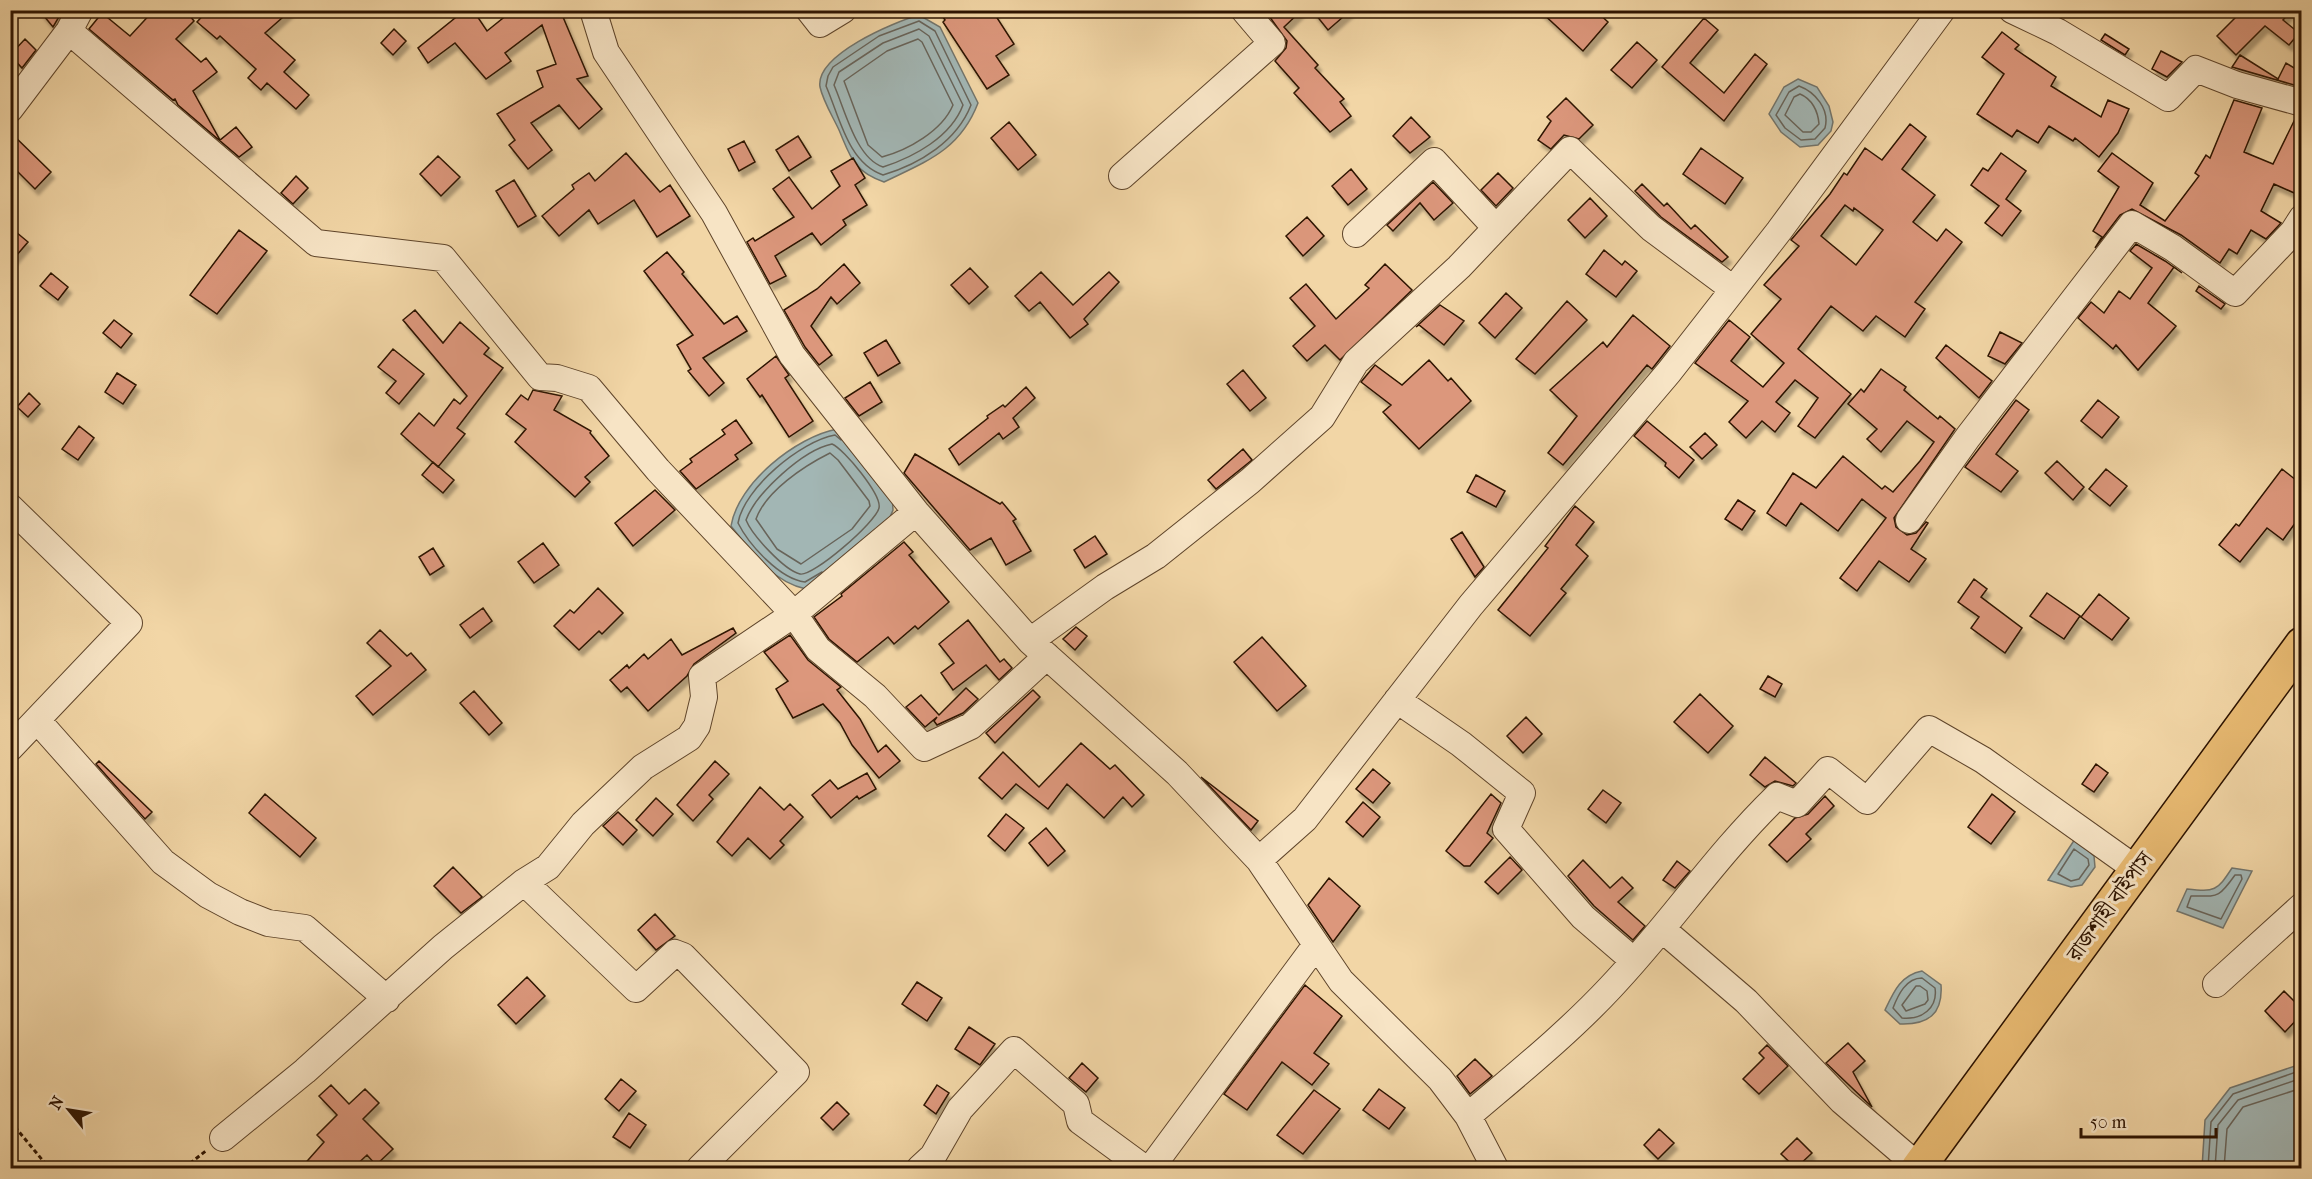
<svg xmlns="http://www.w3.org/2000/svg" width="2312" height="1179" font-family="'IM FELL French Canon','Noto Serif Bengali',serif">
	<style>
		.water { fill: #a2b6b4; stroke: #73756c; stroke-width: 1.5 }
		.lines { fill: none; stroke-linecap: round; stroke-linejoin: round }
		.shore { stroke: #68645a; stroke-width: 1.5 }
		.building { fill: #dc977b; stroke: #2d1300; stroke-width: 1.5; fill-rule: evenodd; filter: url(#shadow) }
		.minor-casing { stroke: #5e442a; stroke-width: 28 }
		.highway-casing { stroke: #2d1300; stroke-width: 36 }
		.path { stroke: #2d1300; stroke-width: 3; stroke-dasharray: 4.5 3; stroke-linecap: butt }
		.minor { stroke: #f7e4c5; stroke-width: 26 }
		.highway { stroke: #e9bb73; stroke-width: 33 }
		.labels { text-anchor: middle; stroke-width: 6; stroke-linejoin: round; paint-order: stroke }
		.street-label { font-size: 22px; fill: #2d1300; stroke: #f7e4c5 }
	</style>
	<defs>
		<filter id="shadow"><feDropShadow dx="3.5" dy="6" stdDeviation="1.5" flood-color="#0004"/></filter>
	</defs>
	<rect width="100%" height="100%" fill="#f2d6a6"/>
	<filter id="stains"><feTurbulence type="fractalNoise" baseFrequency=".00333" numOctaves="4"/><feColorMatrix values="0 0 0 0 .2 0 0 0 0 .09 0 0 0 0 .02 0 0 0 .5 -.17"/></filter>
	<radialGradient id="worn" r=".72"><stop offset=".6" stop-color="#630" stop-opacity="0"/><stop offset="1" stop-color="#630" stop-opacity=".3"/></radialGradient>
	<!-- water -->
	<path class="water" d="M919,15L940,27L978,103C960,150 927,161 884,182C853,171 851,158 839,130C833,117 823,101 820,87C815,55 894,22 919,15Z
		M1798,79L1817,87L1829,106L1833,122L1831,131L1818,145L1800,147L1781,132L1769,114L1784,87Z
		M837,429L892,494L893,510L887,524L806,589C772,582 752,552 731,526C738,483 796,437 837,429Z
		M2075,839L2094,856L2095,867L2082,885L2071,887L2048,880Z
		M2232,868L2252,871L2223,928L2177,911L2187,889C2215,892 2217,891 2232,868Z
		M1922,971L1941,985C1943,1014 1928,1025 1900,1024L1885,1010C1894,991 1901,975 1922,971Z
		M2301,1064V1168H2202L2205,1120L2230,1088Z"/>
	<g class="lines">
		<!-- shore -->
		<path class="shore" d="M919,21L935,31L971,105C957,141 920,164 883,175C848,163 840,118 826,86L828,76L833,67L879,36Z
			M919,29L929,36L963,105C951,137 914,157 883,167C856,158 845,110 834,85L839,72L883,43Z
			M918,39L922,42L953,105C942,131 908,150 882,157L868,145L844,81L887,51Z
			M1799,86C1815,92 1830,109 1825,128L1815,139L1801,140L1785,128L1776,115L1789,92Z
			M1800,94C1812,99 1818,111 1819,124L1811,132H1803L1785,115L1794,97Z
			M832,444C844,449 882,495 879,508C876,522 813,577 800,574C784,570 752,535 746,520C756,493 803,450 832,444Z
			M830,453L838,460L869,501L870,506L852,529L801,564L777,549L756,519C766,491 804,466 830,453Z
			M822,572L805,582C780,579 749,545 738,523C744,488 801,441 835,435L841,440
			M2074,849L2088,859L2089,865L2079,879L2071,881L2058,874Z
			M2235,875H2241L2242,879L2221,919L2187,907L2191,896C2218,896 2218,899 2235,875Z
			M1922,978L1935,988C1938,1008 1922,1020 1902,1018L1893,1008C1898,995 1906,978 1922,978Z
			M1916,986H1920L1927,991L1928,1000L1925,1004L1906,1011L1902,1005Z
			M2208,1168L2211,1122L2233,1094L2302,1070
			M2215,1168L2218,1125L2238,1100L2302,1078
			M2224,1168L2227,1129L2243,1107L2302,1088"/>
	</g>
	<!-- building -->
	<path class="building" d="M39,10H63L53,27Z
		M154,10H185L194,21L176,39L201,62L206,58L217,72L193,91L220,140L236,127L252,147L239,157L178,105L175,99L173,100L89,29L102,13L130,36Z
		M208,10H291L265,33L295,60L284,72L309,95L296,109L267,83L261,90L248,78L256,69L220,36L217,39L197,22Z
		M465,10H473L487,31L513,10H560L588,76L577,79L602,109L579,129L559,105L531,123L552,150L528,169L509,145L515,140L497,114L543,87L537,71L556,64L542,25L505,53L511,61L486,79L455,43L428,63L418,48Z
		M939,10H992L1014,44L996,56L1009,75L987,89L943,22L945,20Z
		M1275,10H1302L1284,27L1318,65L1315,68L1344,99L1340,102L1351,116L1330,132L1294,93L1299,88L1275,61L1286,48L1287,41L1269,16Z
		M1312,10H1351L1328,30Z
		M1539,10H1595L1608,22L1583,51Z
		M2243,10H2292L2283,20L2299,33L2289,45L2265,26L2236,55L2217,36Z
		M1704,18L1718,30L1690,63L1724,93L1755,54L1767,64L1724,121L1662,67Z
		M394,29L406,41L393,55L381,43Z
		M2002,32L2019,45L2015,49L2056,77L2051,86L2101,117L2108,100L2129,109L2118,133L2099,157L2075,138L2073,141L2049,126L2038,143L2017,130L2012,137L1977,114L2004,74L1982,57Z
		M2105,34L2129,49L2125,55L2101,40Z
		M25,39L36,50L22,68L10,55Z
		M1637,42L1657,60L1632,88L1611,70Z
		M2161,51L2182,62L2167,77L2152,69Z
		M2240,55L2278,79L2286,63L2301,72V87L2232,67Z
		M1566,98L1593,125L1579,139L1564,135L1551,149L1538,140L1551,121L1547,117Z
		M2234,100L2262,108L2244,152L2273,164L2296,117L2301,118V196L2274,184L2261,211L2281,223L2266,239L2251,230L2237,254L2229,249L2220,263L2181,235L2132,209L2120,215L2095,248L2102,237L2093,231L2119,187L2098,171L2112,153L2153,183L2140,205L2165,221L2199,176L2195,173L2206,155L2210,158Z
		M1411,117L1430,137L1410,153L1393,136Z
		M1009,122L1036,155L1018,170L991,138Z
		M1910,124L1926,137L1902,169L1935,195L1913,222L1937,241L1946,229L1962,242L1915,302L1925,309L1905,337L1876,316L1863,331L1831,306L1798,349L1851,394L1815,438L1798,426L1818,398L1795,380L1776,402L1790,413L1775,432L1762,421L1746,438L1729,422L1748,401L1695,363L1729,320L1750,337L1731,361L1763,387L1784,363L1751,334L1781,299L1764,285L1799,246L1791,240L1830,194L1844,173L1847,175L1865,148L1882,160ZM1845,205L1853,211L1854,208L1883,230L1856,265L1821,236Z
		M10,132L51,172L35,189L10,164Z
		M798,136L811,157L789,171L776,150Z
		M744,141L755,162L739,171L728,149Z
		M1701,148L1743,178L1725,204L1683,174Z
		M626,153L660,192L670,185L690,216L657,237L634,200L598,224L589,210L559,236L542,216L574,189L572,185L589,173L595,181Z
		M2001,153L2026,171L2006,199L2021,211L2002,236L1985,223L1999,206L1971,185L1983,168L1988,171Z
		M438,156L460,177L441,196L420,174Z
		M853,158L865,178L855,185L867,205L843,220L846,225L821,245L812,233L775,256L786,276L770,284L747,242L753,238L755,241L794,217L773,189L789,177L812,209L840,186L831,171Z
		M1351,169L1367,189L1348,205L1332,186Z
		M1498,173L1513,188L1496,206L1481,190Z
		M296,176L308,188L293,204L281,193Z
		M514,180L536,216L518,227L496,191Z
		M1433,182L1453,203L1434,220L1420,203L1393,231L1387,225Z
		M1642,184L1664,206L1667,203L1691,229L1695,225L1728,257L1722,262L1661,217L1635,191Z
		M1590,198L1607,216L1585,238L1568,220Z
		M1307,217L1324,236L1303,256L1286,236Z
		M10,227L28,242L10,263Z
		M239,230L267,251L217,314L190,295Z
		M2136,244L2165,261L2182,273L2174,267L2148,303L2176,326L2138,370L2116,345L2113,349L2078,318L2091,302L2104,313L2119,291L2130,299L2152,268L2130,251Z
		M1604,250L1622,265L1625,261L1637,271L1616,297L1586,274Z
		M667,252L684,272L682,274L724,324L737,316L747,331L703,358L724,383L709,396L688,371L691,369L677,345L693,335L644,271Z
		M844,264L860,283L837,304L831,297L811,326L832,355L819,365L805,347L784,310L817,289Z
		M1385,264L1412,290L1340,360L1325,345L1307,361L1293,346L1315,326L1290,298L1306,284L1336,319L1369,288L1365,285Z
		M970,268L988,287L969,304L951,285Z
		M1041,272L1073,305L1109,272L1119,282L1084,319L1088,324L1070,338L1040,302L1029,311L1015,296Z
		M51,273L68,287L58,300L40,286Z
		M2199,286L2225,304L2221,309L2196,291Z
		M1506,293L1522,308L1495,338L1479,323Z
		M1567,301L1587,320L1535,374L1516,359Z
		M1440,305L1464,321L1444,345L1419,325L1416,327Z
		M415,310L443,343L460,322L489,348L484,354L503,368L457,428L465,434L438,467L401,434L419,413L434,426L454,399L460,404L467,396L403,320Z
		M1633,315L1670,346L1652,369L1647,365L1563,465L1548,453L1577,416L1550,390L1603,342L1607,347Z
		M114,320L132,334L121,348L103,333Z
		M2000,332L2022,343L2005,364L1988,356Z
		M886,340L900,363L878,376L864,353Z
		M1946,345L1992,381L1979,398L1936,358Z
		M393,349L424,374L399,404L386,393L396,381L378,367Z
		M776,356L789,375L785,378L813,421L789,437L762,395L760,397L747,379Z
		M1429,360L1448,381L1451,378L1471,401L1419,449L1383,412L1391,405L1361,382L1375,365L1402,385Z
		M1881,369L1906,387L1904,390L1938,419L1940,416L1955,429L1894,518L1896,527L1907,535L1916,533L1926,522L1928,523L1911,549L1926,559L1909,582L1879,561L1857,591L1840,578L1886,518L1862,499L1838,531L1801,503L1786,526L1767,513L1793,473L1816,488L1843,456L1882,489L1885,486L1893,492L1920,461L1934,442L1907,421L1881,452L1867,439L1877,429L1848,404L1861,389L1864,392Z
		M1243,370L1266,398L1250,411L1227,384Z
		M117,373L136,385L123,404L105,392Z
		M870,382L882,402L859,416L845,398Z
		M1026,387L1035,398L1013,418L1019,427L1003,439L999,433L959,465L949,449L988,418L987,416L1003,405L1005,407Z
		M533,390L562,396L554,410L591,431L590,433L609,456L585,477L590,482L575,497L515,442L526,429L506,414L521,395L528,400Z
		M29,393L40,404L28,417L17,407Z
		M2016,400L2029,410L1996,454L2018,471L2001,492L1965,467Z
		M2098,400L2119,417L2102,438L2081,421Z
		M736,420L752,443L735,455L738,459L696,489L680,471L692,462L690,459L725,434L722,430Z
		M1647,421L1694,460L1679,478L1665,466L1666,463L1634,436Z
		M79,426L94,438L78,460L62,449Z
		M1705,433L1717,445L1702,459L1690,447Z
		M1243,449L1252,460L1216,489L1208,480Z
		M915,454L1000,504L1002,502L1016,519L1013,521L1031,551L1006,565L991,538L970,550L904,473Z
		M2057,461L2084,487L2073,500L2045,473Z
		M433,462L454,480L443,493L422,475Z
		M2106,469L2127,486L2110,506L2089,489Z
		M2282,469L2301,484V515L2283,540L2267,528L2240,562L2219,545L2236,524L2239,526Z
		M1476,475L1505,491L1496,507L1467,492Z
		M655,490L675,510L633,546L615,523Z
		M1738,500L1755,511L1742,530L1725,519Z
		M1575,506L1594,522L1576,545L1588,556L1561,589L1566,593L1530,636L1498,610L1548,548L1545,546Z
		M1462,532L1484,567L1475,577L1451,539Z
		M1095,536L1107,554L1085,568L1074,550Z
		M904,542L913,552L909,555L949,602L918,629L915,626L894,644L888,637L857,662L829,639L814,617L842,596L841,594Z
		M543,543L559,565L534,583L518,562Z
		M433,548L444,566L430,575L419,557Z
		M1974,579L1987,589L1981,597L2022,628L2005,653L1971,628L1979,617L1958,602Z
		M598,588L623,613L602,634L599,631L579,650L554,626L570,610L574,613Z
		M2047,593L2080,616L2064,639L2030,616Z
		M2099,594L2129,618L2112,640L2081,617Z
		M483,608L492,621L470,638L460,625Z
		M968,620L1000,662L1004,659L1012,668L999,680L986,665L953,690L941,673L954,663L939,644Z
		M1076,627L1087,636L1075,650L1063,639Z
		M733,628L736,633L694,664L687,676L648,711L627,687L621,692L610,680L627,665L629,668L644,654L648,659L671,639L682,655Z
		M380,630L407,656L411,653L426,670L373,715L356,696L391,666L367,643Z
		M790,635L808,660L841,687L837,690L860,719L878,752L886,745L900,761L879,778L852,745L840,723L823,704L793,718L776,689L788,681L764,652Z
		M1262,637L1306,686L1277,711L1234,662Z
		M1768,676L1782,684L1775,697L1760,689Z
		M966,688L978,699L963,713L937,725L934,721L937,717L925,727L906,707L921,695L939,715Z
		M1033,690L1040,697L995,743L986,733Z
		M474,691L502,723L489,735L460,703Z
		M1700,694L1733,726L1708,753L1674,722Z
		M1526,717L1542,734L1523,753L1507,736Z
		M1081,743L1110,769L1115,765L1144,795L1132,807L1123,797L1104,818L1067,784L1048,809L1016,784L1002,799L979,778L1003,752L1039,787Z
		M1765,757L1796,783L1793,786L1775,781L1765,787L1750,775Z
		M99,761L152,812L145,819L96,764Z
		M715,761L729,774L709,795L713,799L693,821L677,805Z
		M2096,764L2108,773L2094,792L2082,784Z
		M1373,769L1390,783L1373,803L1356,789Z
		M867,773L876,789L859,799L857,796L831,818L812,795L830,780L838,789Z
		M1201,777L1258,821L1251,830Z
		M760,787L784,810L790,804L803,817L780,841L784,845L770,859L748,838L732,856L717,842Z
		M1603,790L1621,803L1606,823L1588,809Z
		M265,794L316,838L300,857L249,813Z
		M1491,794L1501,803L1487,833L1493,838L1470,866H1464L1446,851Z
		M1992,794L2015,812L1991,844L1968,827Z
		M1825,796L1834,806L1806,834L1811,839L1787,862L1769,845L1795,818L1808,814Z
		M656,798L673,814L653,836L636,820Z
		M1363,802L1380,817L1363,837L1346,822Z
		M618,812L637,830L623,845L603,826Z
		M1006,814L1024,828L1005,851L988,836Z
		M1046,828L1065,851L1048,866L1029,843Z
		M1510,857L1522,870L1498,894L1485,882Z
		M1583,860L1610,888L1622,877L1633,888L1618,902L1645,926L1633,940L1594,906L1568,876Z
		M1677,861L1690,871L1675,888L1663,880Z
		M453,867L482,897L461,913L434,886Z
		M1329,878L1360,906L1333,942L1308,905Z
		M655,914L675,936L656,950L638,930Z
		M527,977L545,996L516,1024L498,1005Z
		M917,982L942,998L927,1021L902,1004Z
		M1305,985L1342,1016L1314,1053L1329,1064L1312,1085L1282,1062L1247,1110L1224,1094Z
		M2284,991L2301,1008V1015L2285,1032L2265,1011Z
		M969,1027L995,1044L980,1065L955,1049Z
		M1848,1043L1865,1061L1853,1072L1872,1107L1826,1063Z
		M1767,1045L1788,1066L1759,1094L1743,1079L1764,1058L1759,1053Z
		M1475,1059L1492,1076L1470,1094L1457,1076Z
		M1082,1063L1098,1078L1086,1092L1069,1078Z
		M621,1079L636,1091L619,1111L605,1099Z
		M331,1085L349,1104L365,1089L379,1103L363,1119L393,1149L376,1165L367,1155L353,1168H301L324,1142L317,1135L337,1115L319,1096Z
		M937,1085L949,1093L936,1114L924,1105Z
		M1379,1089L1405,1108L1389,1129L1363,1110Z
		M1314,1090L1340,1109L1303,1154L1277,1135Z
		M837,1102L849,1114L833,1130L821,1118Z
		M629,1113L646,1125L630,1148L613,1137Z
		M1659,1129L1674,1143L1658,1159L1644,1145Z
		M1797,1138L1812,1153L1796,1168L1781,1154Z"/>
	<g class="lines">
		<!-- minor casing -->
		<g class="minor-casing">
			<path id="minor" d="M593,10L606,52L714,213L792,355L916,512L1030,641L1177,773L1259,860L1341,981L1440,1079L1468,1116L1495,1168
				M809,10L820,24L843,10
				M2012,10L2058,32L2168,98L2196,69L2237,85L2302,103
				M69,31L316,243L443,258L540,377L557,378L589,388L658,470L794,614L818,649L875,696L924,748L971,726L1047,656
				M10,109L69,31L80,10
				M1122,176L1272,43L1244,10
				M1356,234L1434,161L1496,228
				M10,507L129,623L10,748
				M1909,520L1968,437L2132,224L2173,248L2235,293L2293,232L2302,218
				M1030,641L1105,587L1156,556L1250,481L1322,417L1356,362L1459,267L1570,150L1651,228L1733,289
				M1397,700L1461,744L1522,793L1506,829L1583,917L1634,961
				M37,720L163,862L208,895L240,912L268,923L305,928L387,999
				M1259,860L1305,819L1471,605L1669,372L1779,231L1942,10
				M524,882L636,989L675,953L683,956L796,1072L700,1168
				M1662,929L1746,1001L1842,1101L1919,1167
				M2216,984L2302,906
				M1468,1116C1516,1075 1567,1034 1610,988C1669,926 1716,855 1777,796L1797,804L1828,770L1867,801L1929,729L1983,760L2136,869
				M223,1138L305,1071L443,947L524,882L548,867L583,824L643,767L689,738L697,726L704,697L702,676L794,614L916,512
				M920,1168L933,1156L960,1109L1014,1050L1076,1104L1080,1121L1144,1168
				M1151,1168L1316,945"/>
		</g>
		<!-- highway casing -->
		<g class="highway-casing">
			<path id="highway" d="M1918,1168L2302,644"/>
		</g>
		<!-- path -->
		<path class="path" d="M10,1121L49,1168
			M184,1168L207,1150"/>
		<!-- minor -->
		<use href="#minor" class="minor"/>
		<!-- highway -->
		<use href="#highway" class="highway"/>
	</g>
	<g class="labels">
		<!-- street labels -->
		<g class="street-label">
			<text transform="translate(2109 906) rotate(-54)" y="8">রাজশাহী বাইপাস</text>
		</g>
	</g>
	<!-- margin -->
	<rect width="2312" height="1179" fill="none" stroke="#f2d6a6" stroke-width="36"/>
	<rect x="12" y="12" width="2288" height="1155" fill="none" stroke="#2d1300" stroke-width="3"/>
	<rect x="18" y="18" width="2276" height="1143" fill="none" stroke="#2d1300" stroke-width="1.5"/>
	<!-- north arrow -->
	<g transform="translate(69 1110) rotate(300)" stroke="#f7e4c5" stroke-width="4.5" paint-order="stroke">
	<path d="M0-4.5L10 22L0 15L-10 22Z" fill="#2d1300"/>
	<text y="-9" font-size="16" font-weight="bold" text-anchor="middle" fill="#2d1300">N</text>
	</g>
	<!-- scale -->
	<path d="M2081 1128v9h135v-9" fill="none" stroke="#2d1300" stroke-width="3"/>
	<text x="2090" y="1128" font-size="18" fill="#2d1300" stroke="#f7e4c5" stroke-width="4.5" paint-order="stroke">50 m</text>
	<rect width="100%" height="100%" filter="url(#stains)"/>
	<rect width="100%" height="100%" fill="url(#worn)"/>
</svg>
